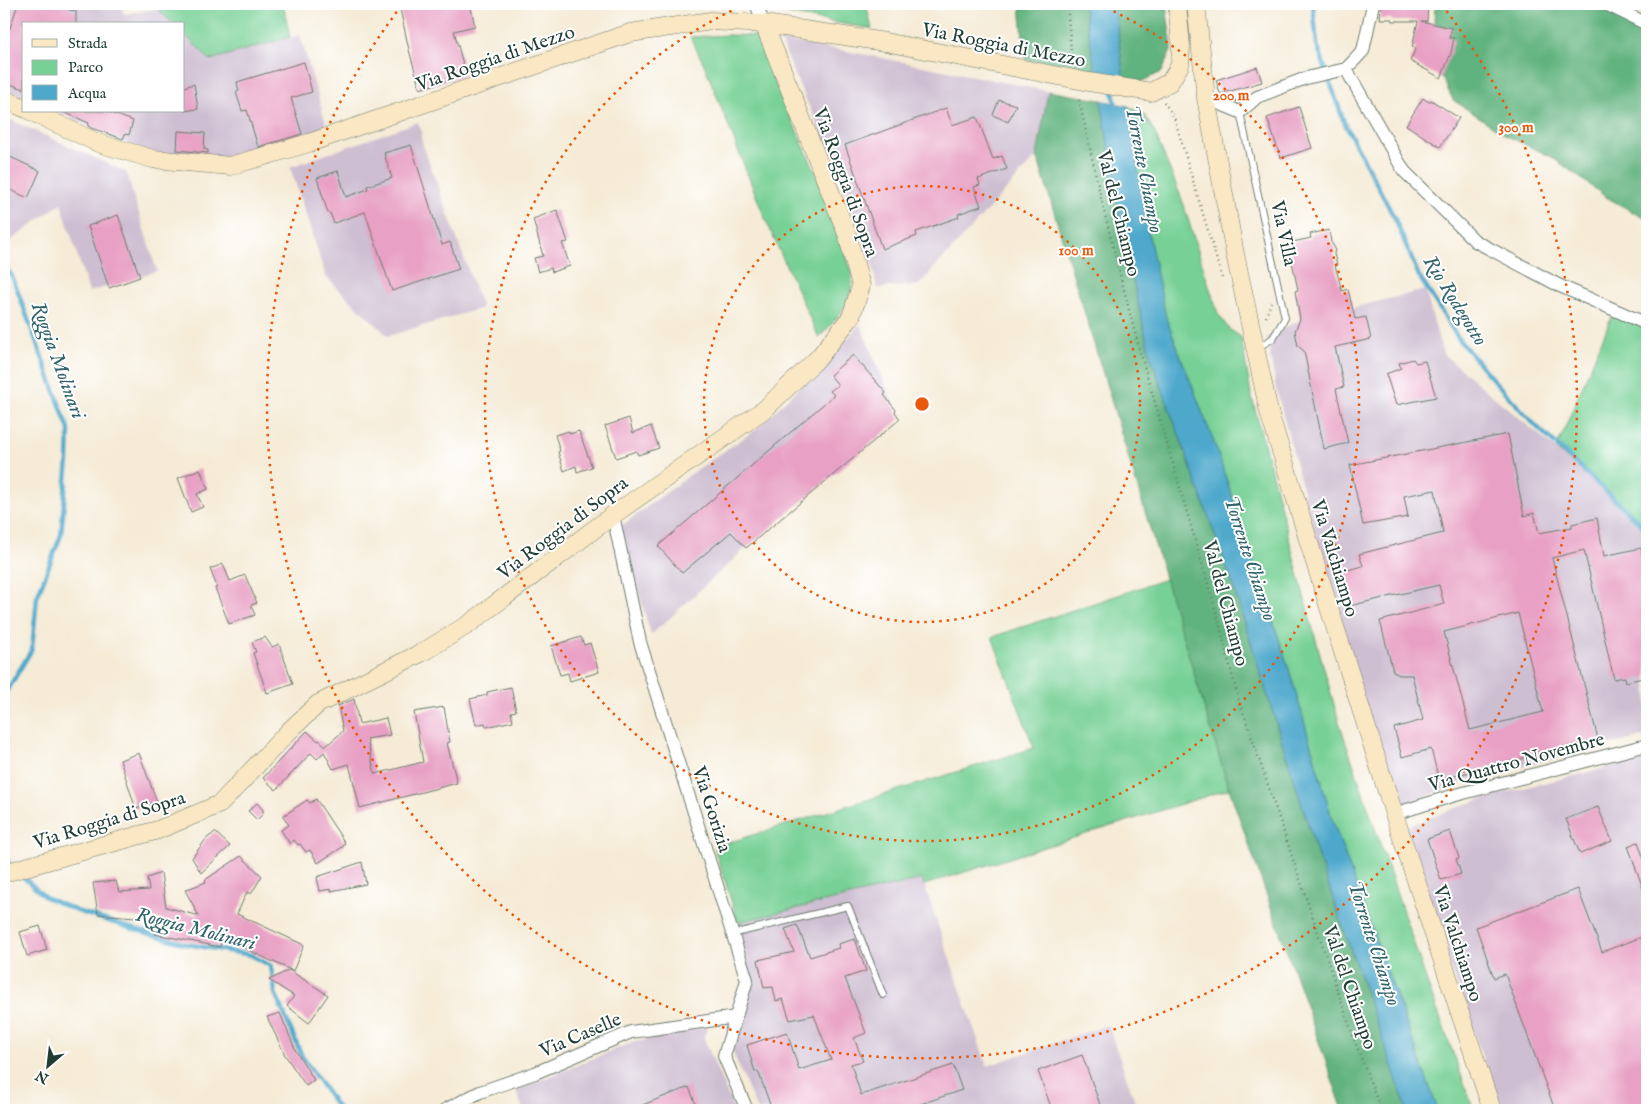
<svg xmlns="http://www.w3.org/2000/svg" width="1651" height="1114" font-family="'IM FELL English',serif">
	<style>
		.industrial { fill: #cebed1 }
		.green { fill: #77d095; stroke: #4b8664 }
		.forest { fill: #61b27e; stroke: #407859 }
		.water { fill: #4ea8cc; stroke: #367280 }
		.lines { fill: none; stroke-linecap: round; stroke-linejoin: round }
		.stream { stroke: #4ea8cc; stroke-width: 4.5 }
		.building { fill: #e8a0c4; fill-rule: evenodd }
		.lane-casing { stroke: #6a7a6d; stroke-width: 8 }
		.street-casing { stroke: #6a7a6d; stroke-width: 14 }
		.secondary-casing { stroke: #6a7a6d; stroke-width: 19 }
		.path { stroke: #6a7a6d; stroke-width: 2.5; stroke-dasharray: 1 4; stroke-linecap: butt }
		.lane { stroke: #fff; stroke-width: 6 }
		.street { stroke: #fff; stroke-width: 12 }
		.secondary { stroke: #fae7c3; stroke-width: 18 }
		.ring { fill: none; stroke: #e8590c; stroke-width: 2.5; stroke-dasharray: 2.5 5 }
		.labels { text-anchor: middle; stroke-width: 4; stroke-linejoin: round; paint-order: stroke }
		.street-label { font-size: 19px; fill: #1f3d34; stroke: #fff }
		.water-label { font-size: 20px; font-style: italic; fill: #2f6269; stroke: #fff }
		.centre { fill: #e8590c; stroke: #fff; stroke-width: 2.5 }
		.ring-label { font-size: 15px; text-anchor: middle; font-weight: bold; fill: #e8590c; stroke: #fff; stroke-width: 4; stroke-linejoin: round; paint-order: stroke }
	</style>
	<rect width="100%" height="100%" fill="#fff"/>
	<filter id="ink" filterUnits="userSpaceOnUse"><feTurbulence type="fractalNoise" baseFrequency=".02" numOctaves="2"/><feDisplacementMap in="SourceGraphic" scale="10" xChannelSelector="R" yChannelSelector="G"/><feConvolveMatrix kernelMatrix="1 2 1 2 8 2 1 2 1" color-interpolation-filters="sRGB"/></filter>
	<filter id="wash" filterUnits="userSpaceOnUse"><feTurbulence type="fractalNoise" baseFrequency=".0096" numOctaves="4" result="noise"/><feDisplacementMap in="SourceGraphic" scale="20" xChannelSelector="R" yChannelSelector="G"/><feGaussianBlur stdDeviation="1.12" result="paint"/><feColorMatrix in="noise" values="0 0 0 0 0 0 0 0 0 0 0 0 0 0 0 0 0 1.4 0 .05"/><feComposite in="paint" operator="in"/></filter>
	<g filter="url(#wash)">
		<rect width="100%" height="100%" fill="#f5ebd6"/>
		<!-- industrial -->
		<path class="industrial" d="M4,4H120L124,14L158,9L173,24H24V97L4,88Z
			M184,34L210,60L300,35L327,127L282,142L227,158L149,154L55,111H184Z
			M781,40L867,55L1048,91L1037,156L919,285L877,288L873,267L837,166L792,69Z
			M4,117L126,172L157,271L89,292L61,203L4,246Z
			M418,122L421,131V137L423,145L482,308L388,336L326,277L290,167Z
			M1425,290L1443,354L1647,526V736L1480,776L1395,808L1334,608L1276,388L1267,337L1296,322Z
			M860,324L896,410L895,412L900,419L746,548L651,635L620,527L698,469L757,429L840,347Z
			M1647,758V1110H1502L1453,976L1402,828L1486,797Z
			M922,879L987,1066L1108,1025L1138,1110H757L727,1038L748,963L738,922Z
			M708,1026L704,1036L705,1041L734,1110H523L516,1090L631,1043Z"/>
		<!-- green -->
		<path class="green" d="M157,4H283L290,37L210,60L184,34V24H173L158,9Z
			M767,4H866L872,29L770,11Z
			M728,35L756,36L772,77L817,175L852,272C854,304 838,316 819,338L766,221L704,64L690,37Z
			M1128,106L1144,115L1154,131L1181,197L1218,314L1229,329L1241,337L1251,394L1309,615L1339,722L1428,985L1474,1110H1438L1333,822L1289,669L1215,445L1166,318L1147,226Z
			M1612,316L1647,327V526L1556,449Z
			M1166,579L1229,789L924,885L922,879L738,922L714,847L1034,748L992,637Z"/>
		<!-- forest -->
		<path class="forest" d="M1020,4H1083L1096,73L1025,60Z
			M1114,4H1166L1172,48L1162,72L1140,82L1124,78Z
			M1435,4H1613L1647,22V220L1606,197L1552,157L1509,137L1453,100L1432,57Z
			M1048,91L1101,100L1122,232L1150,355L1231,579L1317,853L1407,1110H1343L1229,789L1037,156Z"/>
		<!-- water -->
		<path class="water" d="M1083,4H1114L1124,78L1096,73Z
			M1101,100L1128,106L1147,226L1166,318L1215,445L1289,669L1333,822L1438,1110H1407L1317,853L1231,579L1150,355L1122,232Z"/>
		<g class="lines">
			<!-- stream -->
			<path class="stream" d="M1313,4L1317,45L1344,122L1395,219L1419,276L1460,341L1488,374L1535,425L1647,530
				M1113,91L1116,108
				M4,266L12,276L69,430L68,460L61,535L37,597L32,649L4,696
				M4,854L11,866
				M19,873L45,897L77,911L130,928L186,944L251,955L271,966L275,993L302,1056L339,1110"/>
		</g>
		<g id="blocks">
			<!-- building -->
			<path class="building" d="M18,4H70L69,10L76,11V24H24V89L4,82V46Z
				M399,4H470L475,26L454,31L466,75L420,89L409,50Z
				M1381,4H1428L1427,21H1421L1452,28L1449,38H1454L1451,53L1441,78L1410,61L1416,48L1412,47L1418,21H1392V19H1380Z
				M304,62L312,92L291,98L302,134L258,147L247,110L242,111L236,92L239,91L237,82Z
				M1257,67L1262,82L1220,94L1216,80Z
				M194,84L198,109L184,111V87Z
				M1423,98L1429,102L1431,100L1459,118L1440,147L1406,125Z
				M999,100L1016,105L1008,122L993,115Z
				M1299,107L1312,148L1281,158L1267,118Z
				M946,108L952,125L977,117L993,159L1002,156L1007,169L978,179L980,185L974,187L981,206L958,214L959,217L916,232L917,236L882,249L845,145Z
				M61,111H106L133,121L129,135L125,134L123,139L91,128L88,126L89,123Z
				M178,131L205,133L204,149L208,150V153L177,150Z
				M411,145L442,245L450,242L459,269L392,291L365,212L334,223L330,213H328L317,178L338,171L346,197L368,189L367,186L392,178L384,153Z
				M4,154L40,171L28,198L4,187Z
				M557,210L568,242L562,243L570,266L552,272L551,268L538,272L534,258L543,256L533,219Z
				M118,215L140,277L109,288L88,226Z
				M1329,230L1331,242L1335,248L1334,254L1337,265H1335L1342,291L1348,289L1355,319L1366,317L1371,339L1335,347L1344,387L1336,389L1348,443L1324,449L1304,351L1298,346L1295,331L1300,319L1295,291L1298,290L1288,243L1311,238L1310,234Z
				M853,355L886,393L884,395L896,410L895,412L900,419L746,548L731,532L682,573L658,546L834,395L830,391L838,385L830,375Z
				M1413,359L1416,363L1425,361L1436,397L1396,405L1386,374L1401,368L1399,363Z
				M629,418L633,433L651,426L659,448L638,455L636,451L616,458L605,426Z
				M569,431L570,434L579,431L592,467L577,472L576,466L564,471L558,452L560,451L555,435Z
				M1508,434L1524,516L1534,513L1539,533L1572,527V524L1597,518L1604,556L1641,548L1647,576V677L1626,682L1625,677L1614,679L1584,550L1552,558L1598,739L1439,780L1431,749L1402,757L1394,728L1423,720L1412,675H1399L1393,671L1380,621L1444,604L1439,585L1349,606L1340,572L1363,566L1359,554L1443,533L1435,490L1404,496L1408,517L1363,525L1350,465ZM1518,613L1543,712L1470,730L1444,632Z
				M200,469L208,489L197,494L203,507L191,512L178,478Z
				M223,564L230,581L245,575L257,603L251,605L255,615L229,624L215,588L217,587L210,569Z
				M265,637L272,647L279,644L293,684L267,693L253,653L256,652L252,642Z
				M581,637L584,645L590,643L599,672L570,681L568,673L560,675L551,646Z
				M511,687L516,711L511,712L513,721L486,727L485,723L476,725L470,699L487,695V692Z
				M354,699L359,724L386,718L390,735L367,739L375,774L423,762L414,712L444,707L450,742L447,743L457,783L360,808L349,764L333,769L324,752L317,759L311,753L276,790L263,778L307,731L318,741L319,740L326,746L343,731L338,706Z
				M139,753L157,802L136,809L120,760Z
				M316,799L345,843L343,844L344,846L318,863L310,850L306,852L300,844L298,845L294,840L290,844L281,830L289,825L283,816L307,800L310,803Z
				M257,803L263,810V814L257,820L248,811Z
				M1598,807L1612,841L1580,854L1566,819Z
				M1450,831L1459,858L1456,859L1461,874L1441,880L1427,839Z
				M215,832L230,846L201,873L192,858L206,839Z
				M1638,842L1647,868V896L1646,897L1628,846Z
				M241,856L262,876L251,894L247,892L237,914L304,945L293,971L222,938L220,947L155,934L160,919L98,914L93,883L116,881L119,892L149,890L147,878L161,873L166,907L199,916L185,890L206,882L205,880Z
				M362,862L366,884L331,891V889L320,891L317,877Z
				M1578,889L1602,952L1647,935V1110H1555L1505,974L1494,978L1476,927Z
				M797,925L810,957L839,948L838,944L855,939L866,971L845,978L866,1033L854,1038L863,1061L851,1064L861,1095L953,1065L962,1090L903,1110H772L758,1071L755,1072L747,1045L787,1032L799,1070L831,1060L814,1015L790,1020L783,999L776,1001L773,987L764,988L758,960L794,952L785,929Z
				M40,926L47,950L27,956L20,932Z
				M289,970L328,995L309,1023L287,1006L294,996L269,980Z
				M280,1013L296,1051L314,1080L306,1086L285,1055L267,1017Z
				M1082,1055L1102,1110H1052L1038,1071Z
				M689,1087L698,1110H632V1109Z"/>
		</g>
	</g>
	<g filter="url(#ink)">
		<use href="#blocks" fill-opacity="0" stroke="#6a7a6d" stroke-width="1"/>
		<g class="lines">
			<!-- lane casing -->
			<g class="lane-casing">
				<path id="lane" d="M1240,112L1285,318L1273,338L1256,349
					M732,934L848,906L883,995"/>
			</g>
			<!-- street casing -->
			<g class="street-casing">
				<path id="street" d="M756,4L764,24
					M1606,4L1647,24
					M1346,69L1404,171L1475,241L1560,286L1647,324
					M1206,98L1240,112L1257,97L1306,78L1346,69L1363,51L1373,4
					M613,515L640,642L747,980L724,1056L747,1110
					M1394,814L1452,796L1647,745
					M445,1110L480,1092L535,1073L631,1032L736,1017"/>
			</g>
			<!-- secondary casing -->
			<g class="secondary-casing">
				<path id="secondary" d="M1196,4L1206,98L1235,254L1269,412L1326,598L1394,814L1492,1110
					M4,99L24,108
					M30,111L98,143L153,159L230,166L309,143L630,33L711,21L764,24L885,42L1089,82L1151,92L1170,82L1180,65L1181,45L1177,4
					M4,873L158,830L220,804L290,730L318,704L423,652L469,624L613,515L765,409L819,357L851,317L861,286L847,234L764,24"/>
			</g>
			<!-- path -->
			<path class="path" d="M1067,4L1072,62
				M1078,95L1103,207L1137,341L1219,622L1237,694L1354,1039L1381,1110
				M1164,102L1174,117L1223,281
				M1266,317L1271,302"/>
			<!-- lane -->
			<use href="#lane" class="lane"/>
			<!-- street -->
			<use href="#street" class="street"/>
			<!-- secondary -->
			<use href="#secondary" class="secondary"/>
		</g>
	</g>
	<!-- distance rings -->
	<g class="ring">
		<circle cx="922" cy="404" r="218"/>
		<path d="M1100 5A437 437 0 1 1 744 5"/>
		<path d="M1442 5A655 655 0 1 1 402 5"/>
	</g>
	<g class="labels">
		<!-- street labels -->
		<g class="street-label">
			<text transform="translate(1004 44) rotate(11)" y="7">Via Roggia di Mezzo</text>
			<text transform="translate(495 57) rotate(-19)" y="7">Via Roggia di Mezzo</text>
			<text transform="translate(847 182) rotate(70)" y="7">Via Roggia di Sopra</text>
			<text transform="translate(1120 213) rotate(76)" y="7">Val del Chiampo</text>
			<text transform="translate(1285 233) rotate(78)" y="7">Via Villa</text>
			<text transform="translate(562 527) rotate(-37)" y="7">Via Roggia di Sopra</text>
			<text transform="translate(1336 558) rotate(73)" y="7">Via Valchiampo</text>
			<text transform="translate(1227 603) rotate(75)" y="7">Val del Chiampo</text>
			<text transform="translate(1516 761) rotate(-15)" y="7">Via Quattro Novembre</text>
			<text transform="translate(713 809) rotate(72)" y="7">Via Gorizia</text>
			<text transform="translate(109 819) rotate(-17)" y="7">Via Roggia di Sopra</text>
			<text transform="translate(1459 943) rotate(72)" y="7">Via Valchiampo</text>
			<text transform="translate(1351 987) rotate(71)" y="7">Val del Chiampo</text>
			<text transform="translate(580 1034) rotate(-23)" y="7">Via Caselle</text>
		</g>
		<!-- water labels -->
		<g class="water-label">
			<text transform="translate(1145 169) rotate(79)" y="7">Torrente Chiampo</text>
			<text transform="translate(1456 300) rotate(58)" y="7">Rio Rodegotto</text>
			<text transform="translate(59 360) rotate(70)" y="7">Roggia Molinari</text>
			<text transform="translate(1251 558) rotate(72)" y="7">Torrente Chiampo</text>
			<text transform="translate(196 928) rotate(14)" y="7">Roggia Molinari</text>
			<text transform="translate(1375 943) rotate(72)" y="7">Torrente Chiampo</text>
		</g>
	</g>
	<circle cx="922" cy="404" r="8" class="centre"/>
	<g class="ring-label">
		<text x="1231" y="100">200 m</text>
		<text x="1516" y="132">300 m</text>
		<text x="1076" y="255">100 m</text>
	</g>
	<!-- margin -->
	<rect width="1651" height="1114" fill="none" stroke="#fff" stroke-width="20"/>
	<!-- legend -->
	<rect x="22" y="22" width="162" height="90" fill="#ffffff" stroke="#a5b1ae"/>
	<rect x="32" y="39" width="25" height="8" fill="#fae7c3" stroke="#a5b1ae"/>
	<text x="68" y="48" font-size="15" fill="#1f3d34">Strada</text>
	<rect x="32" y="60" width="25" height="15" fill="#77d095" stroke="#a5b1ae"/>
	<text x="68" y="72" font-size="15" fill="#1f3d34">Parco</text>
	<rect x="32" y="85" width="25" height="15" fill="#4ea8cc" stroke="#a5b1ae"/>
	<text x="68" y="98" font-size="15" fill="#1f3d34">Acqua</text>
	<!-- north arrow -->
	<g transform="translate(48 1066) rotate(208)" stroke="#ffffff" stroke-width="4" paint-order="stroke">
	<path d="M0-4L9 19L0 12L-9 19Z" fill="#1f3d34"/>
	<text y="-8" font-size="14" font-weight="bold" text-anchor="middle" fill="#1f3d34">N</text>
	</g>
</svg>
